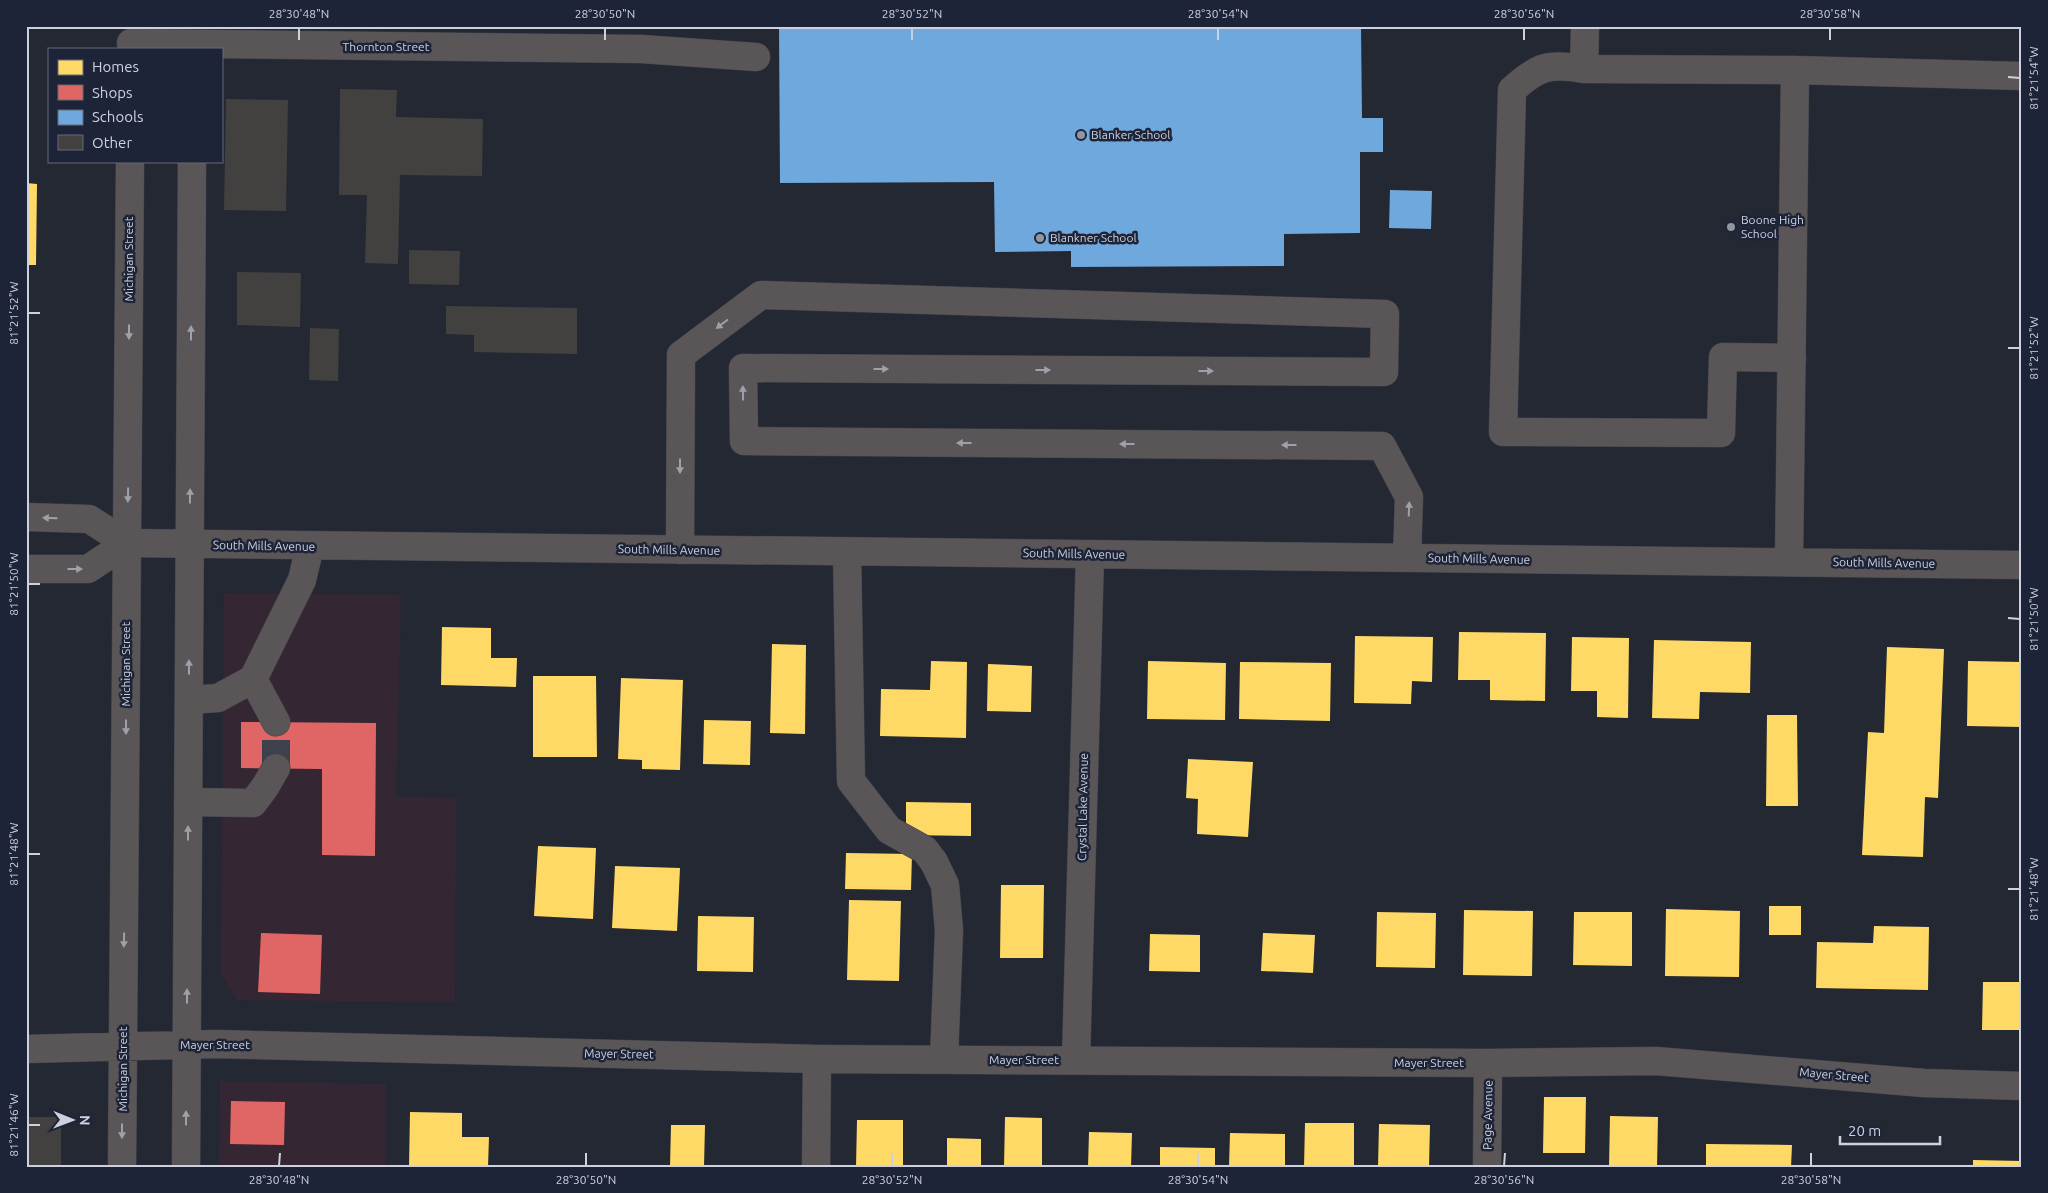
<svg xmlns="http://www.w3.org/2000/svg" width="2048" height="1193" font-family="Ubuntu,sans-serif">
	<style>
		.commercial { fill: #342733 }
		.homes { fill: #ffd966 }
		.shops { fill: #e06666 }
		.schools { fill: #6fa8dc }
		.building { fill: #424140 }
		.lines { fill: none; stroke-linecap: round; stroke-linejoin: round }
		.minor-tunnel { stroke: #3d414c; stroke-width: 28; stroke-dasharray: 28 14; stroke-linecap: butt }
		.minor-casing { stroke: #40444d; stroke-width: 29 }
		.minor { stroke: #5a5657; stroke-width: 28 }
		.oneway { fill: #9fa0a9 }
		.ticks { fill: none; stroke: #cdd1df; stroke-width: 2 }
		.poi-dot { fill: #9296a2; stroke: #1e2438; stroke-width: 2 }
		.labels { text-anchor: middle; stroke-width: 5; stroke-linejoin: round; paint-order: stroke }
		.street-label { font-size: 12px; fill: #cdd1df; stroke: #1e2438 }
		.poi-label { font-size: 12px; fill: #cdd1df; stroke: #1e2438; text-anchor: start }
		.neatline { fill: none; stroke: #cdd1df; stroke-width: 2 }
		.ticks-label { font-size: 12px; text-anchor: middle; fill: #cdd1df }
	</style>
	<rect width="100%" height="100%" fill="#242832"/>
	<!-- commercial -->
	<path class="commercial" d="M224,593L401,595L396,797L456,798L455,1002L237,1000L221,975Z
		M220,1081L386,1084L385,1167H219Z"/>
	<!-- homes -->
	<path class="homes" d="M26,183L37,184L36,265H26Z
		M442,627L491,628V658H517L516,687L441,685Z
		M1459,632L1546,633L1545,701L1490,700V680H1458Z
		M1355,636L1433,637L1432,682L1412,681L1411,704L1354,703Z
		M1572,637L1629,638L1628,718L1597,717V691H1571Z
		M1654,640L1751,642L1750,693L1700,692L1699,719L1652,718Z
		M772,644L806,645L805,734L770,733Z
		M1887,647L1944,649L1938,798L1925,797L1923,857L1862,855L1868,732L1884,733Z
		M931,661L967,662L966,738L880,736L881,689L930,690Z
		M1148,661L1226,663L1225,720L1147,719Z
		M1968,661L2022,662V727L1967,726Z
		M1240,662L1331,663L1330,721L1239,719Z
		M988,664L1032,666L1031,712L987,711Z
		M533,676H596L597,757H533Z
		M621,678L683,680L680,770L642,769V760L618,759Z
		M1767,715H1797L1798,806H1766Z
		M704,720L751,721L750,765L703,764Z
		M1188,759L1253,762L1248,837L1197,834L1198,799L1186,798Z
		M906,802L971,803V836L906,835Z
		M538,846L596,848L593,919L534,916Z
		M846,853L912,854L911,890L845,889Z
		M615,866L680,868L677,931L612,928Z
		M1001,885H1044L1043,958H1000Z
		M849,900L901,901L899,981L847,980Z
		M1769,906H1801V935H1769Z
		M1666,909L1740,911L1739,977L1665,976Z
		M1464,910L1533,911L1532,976L1463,975Z
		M1377,912L1436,913L1435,968L1376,967Z
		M1574,912H1632V966L1573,965Z
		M698,916L754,917L753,972L697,971Z
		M1874,926L1929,927L1928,990L1816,988L1817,942L1873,943Z
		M1263,933L1315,935L1313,973L1261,971Z
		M1150,934L1200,935V972L1149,971Z
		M1983,982H2022V1030H1982Z
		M1544,1097H1586L1585,1153H1543Z
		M410,1112L462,1113V1137H489L488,1167H409Z
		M1610,1116L1658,1117L1657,1167H1609Z
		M1005,1117L1042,1118V1167H1004Z
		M857,1120H903V1167H856Z
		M1305,1123H1354V1167H1304Z
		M1379,1124L1430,1125L1429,1167H1378Z
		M671,1125H705L704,1167H670Z
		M1089,1132L1132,1133L1131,1167H1088Z
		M1230,1133L1285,1134V1167H1229Z
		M947,1138L981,1139V1167H947Z
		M1706,1144L1792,1145L1791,1167H1706Z
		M1160,1147L1215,1148V1167H1160Z
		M1973,1160L2022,1161V1167H1973Z"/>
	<!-- shops -->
	<path class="shops" d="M241,722L376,723L375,856L322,855V769L241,768Z
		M261,933L322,935L320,994L258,992Z
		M231,1101L285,1102L284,1145L230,1144Z"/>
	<!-- schools -->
	<path class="schools" d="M779,26H1361L1362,118H1383V152H1360V233L1284,234V266L1071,267V251L995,252L994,182L780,183Z
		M1390,190L1432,191L1431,229L1389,228Z"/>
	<!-- building -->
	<path class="building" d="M340,89L397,90L396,117L483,119L482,176L400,175L398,264L365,263L367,195H339Z
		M226,99L288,100L286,211L224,210Z
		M409,250L460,251L459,285L409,284Z
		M237,272L301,273L300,327L237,325Z
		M446,306L577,308V354L474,352V335L446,334Z
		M310,328L339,329L338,381L309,380Z
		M26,1117H61V1167H26Z"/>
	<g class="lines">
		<!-- minor-tunnel -->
		<path class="minor-tunnel" d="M276,768V722"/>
		<!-- minor casing -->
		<g class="minor-casing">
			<path id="minor" d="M131,43L641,49L756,57
				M1584,69L1585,26
				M1792,358L1723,357L1721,433L1503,432L1512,90C1538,66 1549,63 1584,69L1795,70L2022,76
				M26,517L89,519L127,543
				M127,543L2022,565
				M680,550L681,355L761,295L1385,314L1384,372L743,368L744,441L1382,446L1409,497L1407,558
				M847,552L851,781L889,830L925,850L934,862L945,885L949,930L944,1059
				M1789,562L1795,70
				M26,569H88L127,543
				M253,679L276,722
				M189,700L218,698L253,679L302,580L310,546
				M188,802L253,803L265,787L276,768
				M26,1049L216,1044L817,1059L1488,1063L1656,1061L1924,1083L2022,1086
				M1076,1060L1090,555
				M122,1167L130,161
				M186,1167L192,161
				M816,1167L817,1059
				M1487,1167L1488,1063"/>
		</g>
		<!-- minor -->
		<use href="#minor" class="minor"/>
	</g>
	<!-- one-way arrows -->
	<defs><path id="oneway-solid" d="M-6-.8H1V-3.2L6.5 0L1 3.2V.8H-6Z" transform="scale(1.25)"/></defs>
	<g class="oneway">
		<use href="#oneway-solid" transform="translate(722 324) rotate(143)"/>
		<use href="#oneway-solid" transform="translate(129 332) rotate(90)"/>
		<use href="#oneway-solid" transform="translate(191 333) rotate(-90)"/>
		<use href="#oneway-solid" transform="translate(881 369)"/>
		<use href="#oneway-solid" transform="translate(1043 370)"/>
		<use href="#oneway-solid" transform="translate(1206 371)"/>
		<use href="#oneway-solid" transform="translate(743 393) rotate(-91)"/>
		<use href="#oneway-solid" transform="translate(964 443) rotate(-180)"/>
		<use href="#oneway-solid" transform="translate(1127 444) rotate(-180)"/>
		<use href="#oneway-solid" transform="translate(1289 445) rotate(-180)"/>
		<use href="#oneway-solid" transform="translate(680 466) rotate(90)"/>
		<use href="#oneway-solid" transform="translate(128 495) rotate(91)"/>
		<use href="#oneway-solid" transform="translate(190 496) rotate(-89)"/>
		<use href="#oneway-solid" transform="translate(1409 509) rotate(-88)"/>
		<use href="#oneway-solid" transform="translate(50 518) rotate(-178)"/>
		<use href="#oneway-solid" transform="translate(75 569)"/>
		<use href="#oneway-solid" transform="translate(189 667) rotate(-90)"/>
		<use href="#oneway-solid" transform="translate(126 727) rotate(90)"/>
		<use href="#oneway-solid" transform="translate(188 833) rotate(-90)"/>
		<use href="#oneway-solid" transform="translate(124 940) rotate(91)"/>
		<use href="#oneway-solid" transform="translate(187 996) rotate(-90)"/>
		<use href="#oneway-solid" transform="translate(186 1118) rotate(-90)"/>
		<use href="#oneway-solid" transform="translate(122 1131) rotate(90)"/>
	</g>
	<!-- ticks -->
	<path class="ticks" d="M299,40V28M605,40V28M912,40V28M1218,40V28M1524,40V28M1830,40V28M2008,77L2020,78M28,313H40M2008,348H2020M28,584H40M2008,618L2020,619M28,854H40M2008,889H2020M28,1125H40M279,1166L280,1153M586,1166V1153M892,1166V1153M1198,1166V1153M1504,1166L1505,1153M1811,1166V1153"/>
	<!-- markers -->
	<g class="poi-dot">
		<circle cx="1081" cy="135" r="5"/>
		<circle cx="1731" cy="227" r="5"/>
		<circle cx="1040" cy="238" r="5"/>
	</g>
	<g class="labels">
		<!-- street labels -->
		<g class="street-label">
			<text x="386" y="51">Thornton Street</text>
			<text transform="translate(129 259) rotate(-90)" y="4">Michigan Street</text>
			<text transform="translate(264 546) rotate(1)" y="4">South Mills Avenue</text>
			<text transform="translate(669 550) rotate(1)" y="4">South Mills Avenue</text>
			<text transform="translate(1074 554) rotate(1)" y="4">South Mills Avenue</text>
			<text transform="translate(1479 559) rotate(1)" y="4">South Mills Avenue</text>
			<text transform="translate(1884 563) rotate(1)" y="4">South Mills Avenue</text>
			<text transform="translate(126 664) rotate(-90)" y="4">Michigan Street</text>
			<text transform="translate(1083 807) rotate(-89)" y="4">Crystal Lake Avenue</text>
			<text x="215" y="1049">Mayer Street</text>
			<text transform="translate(619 1054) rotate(1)" y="4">Mayer Street</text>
			<text x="1024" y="1064">Mayer Street</text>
			<text x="1429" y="1067">Mayer Street</text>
			<text transform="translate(123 1069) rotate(-90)" y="4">Michigan Street</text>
			<text transform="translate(1834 1075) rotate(5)" y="4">Mayer Street</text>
			<text transform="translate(1488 1115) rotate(-89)" y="4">Page Avenue</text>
		</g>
		<!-- poi labels -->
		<g class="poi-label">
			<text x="1091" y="139">Blanker School</text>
			<text x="1741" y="224">Boone High<tspan x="1741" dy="14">School</tspan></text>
			<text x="1050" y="242">Blankner School</text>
		</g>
	</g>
	<!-- border -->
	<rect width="2048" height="1193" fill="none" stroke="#1e2438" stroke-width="55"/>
	<!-- legend -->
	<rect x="48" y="48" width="175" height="115" fill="#1e2438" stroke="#64697b"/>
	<rect x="58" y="60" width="25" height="15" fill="#ffd966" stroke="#64697b"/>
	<text x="92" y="72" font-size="15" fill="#cdd1df">Homes</text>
	<rect x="58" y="85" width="25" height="15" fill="#e06666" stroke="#64697b"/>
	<text x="92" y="98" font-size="15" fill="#cdd1df">Shops</text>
	<rect x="58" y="110" width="25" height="15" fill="#6fa8dc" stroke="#64697b"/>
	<text x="92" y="122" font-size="15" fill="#cdd1df">Schools</text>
	<rect x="58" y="135" width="25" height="15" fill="#424140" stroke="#64697b"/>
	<text x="92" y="148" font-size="15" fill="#cdd1df">Other</text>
	<!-- north arrow -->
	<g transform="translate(72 1120) rotate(91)" stroke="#1e2438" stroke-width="4" paint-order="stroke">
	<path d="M0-4L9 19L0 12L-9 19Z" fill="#cdd1df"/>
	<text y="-8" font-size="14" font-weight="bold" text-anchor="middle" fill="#cdd1df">N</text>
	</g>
	<!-- scale -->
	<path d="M1840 1136v8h100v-8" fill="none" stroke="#cdd1df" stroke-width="2.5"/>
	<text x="1848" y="1136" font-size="15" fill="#cdd1df" stroke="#1e2438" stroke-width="4" paint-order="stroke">20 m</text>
	<rect x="28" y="28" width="1992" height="1138" class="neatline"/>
	<g class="ticks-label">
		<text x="299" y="18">28°30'48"N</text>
		<text x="605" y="18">28°30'50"N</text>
		<text x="912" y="18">28°30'52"N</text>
		<text x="1218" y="18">28°30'54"N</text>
		<text x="1524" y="18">28°30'56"N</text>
		<text x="1830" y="18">28°30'58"N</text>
		<text transform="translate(2034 78) rotate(-90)" y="4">81°21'54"W</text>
		<text transform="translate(14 313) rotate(-90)" y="4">81°21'52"W</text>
		<text transform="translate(2034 348) rotate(-90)" y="4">81°21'52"W</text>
		<text transform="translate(14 584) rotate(-90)" y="4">81°21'50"W</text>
		<text transform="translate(2034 619) rotate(-90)" y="4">81°21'50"W</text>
		<text transform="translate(14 854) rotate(-90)" y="4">81°21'48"W</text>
		<text transform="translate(2034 889) rotate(-90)" y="4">81°21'48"W</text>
		<text transform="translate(14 1125) rotate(-90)" y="4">81°21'46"W</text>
		<text x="279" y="1184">28°30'48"N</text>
		<text x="586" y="1184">28°30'50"N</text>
		<text x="892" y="1184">28°30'52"N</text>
		<text x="1198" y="1184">28°30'54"N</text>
		<text x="1504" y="1184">28°30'56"N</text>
		<text x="1811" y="1184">28°30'58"N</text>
	</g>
</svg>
